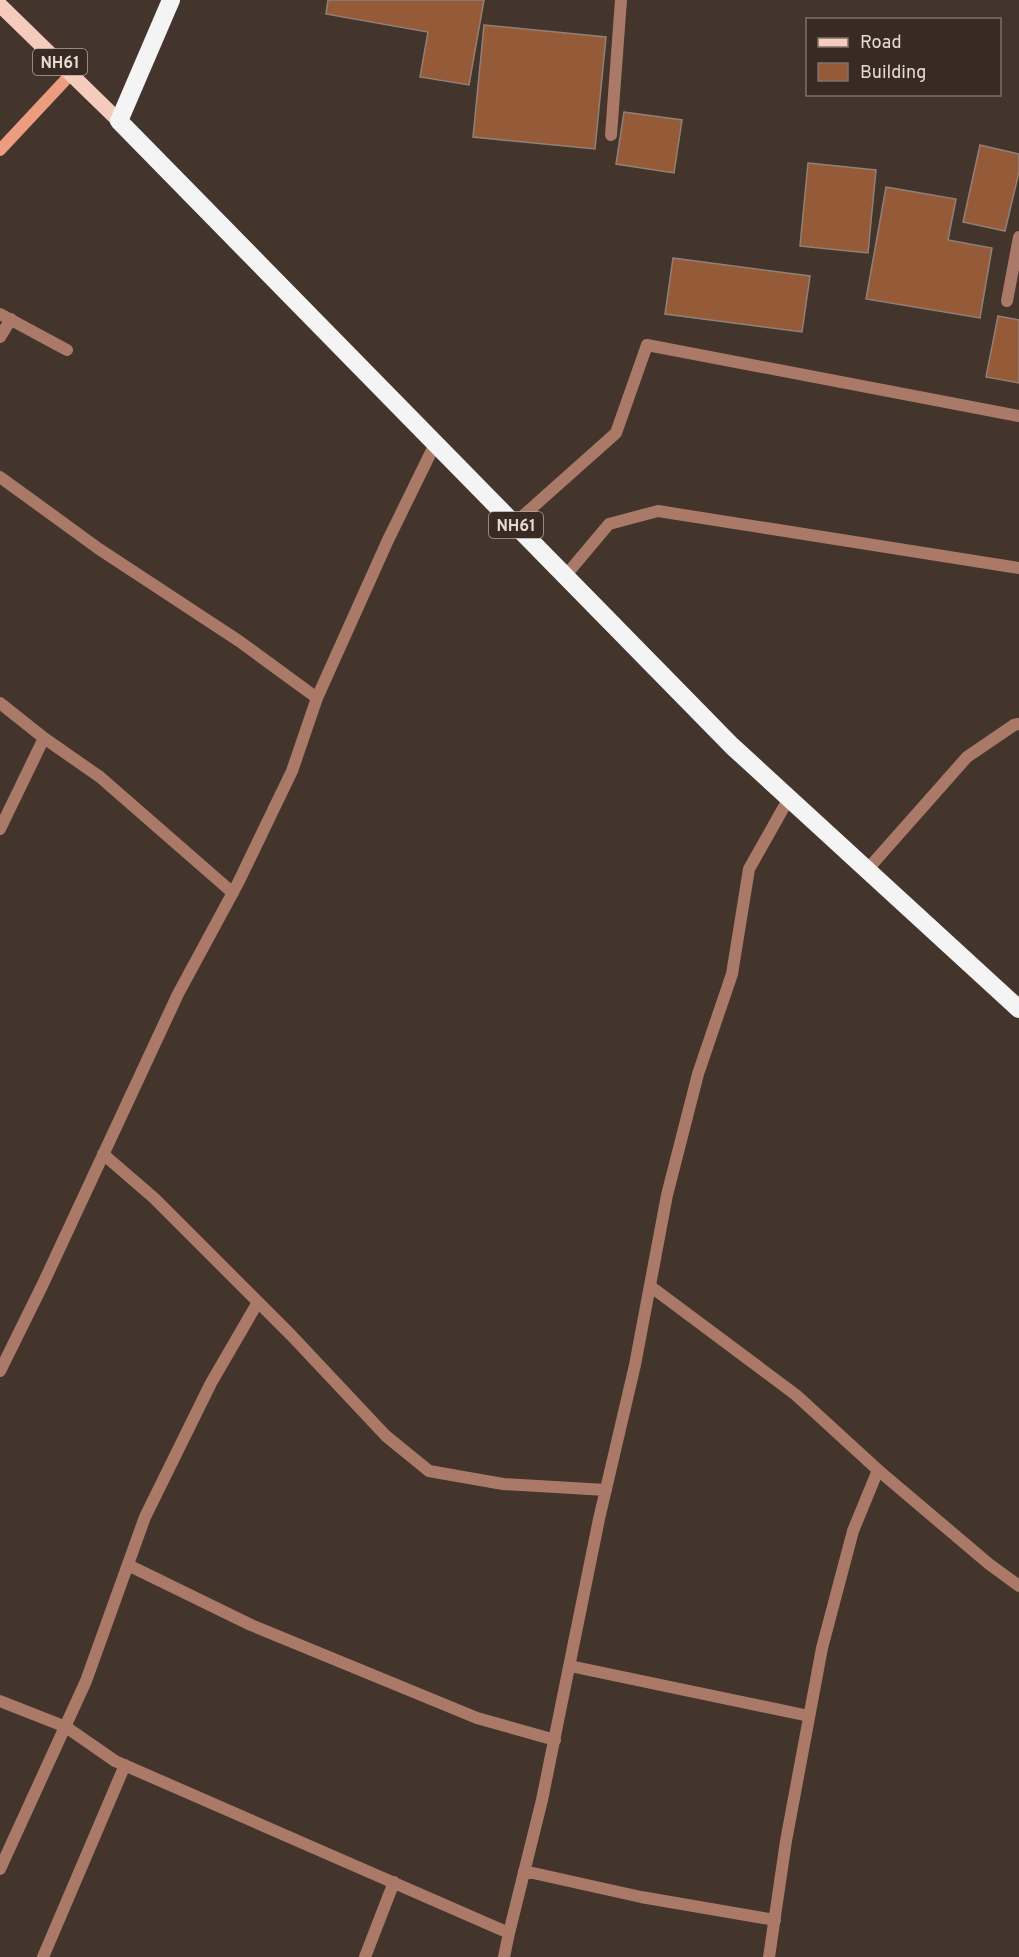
<svg xmlns="http://www.w3.org/2000/svg" width="1019" height="1957" font-family="Overpass,sans-serif">
	<style>
		.building { fill: #955b39; stroke: #918077; stroke-width: 1.5 }
		.lines { fill: none; stroke-linecap: round; stroke-linejoin: round }
		.street { stroke: #ab7967; stroke-width: 12 }
		.secondary { stroke: #ec9d80; stroke-width: 12 }
		.primary { stroke: #f4cbbc; stroke-width: 15 }
		.highway { stroke: #f4f4f4; stroke-width: 18 }
		.labels { text-anchor: middle; stroke-width: 4.5; stroke-linejoin: round; paint-order: stroke }
		.shield { fill: #392a22; stroke: #b1a6a0; stroke-width: 1.5 }
		.shield-label { font-size: 16px; font-weight: bold; fill: #e5dbd6 }
	</style>
	<rect width="100%" height="100%" fill="#43342c"/>
	<!-- building -->
	<path class="building" d="M328,0H484L469,85L420,77L428,32L326,14Z
		M484,25L606,37L595,149L473,137Z
		M624,112L682,120L674,173L616,164Z
		M980,145L1019,154V172L1005,231L963,222Z
		M808,163L876,170L868,253L800,246Z
		M886,187L956,199L948,240L992,248L980,318L866,299Z
		M673,258L810,276L802,332L665,314Z
		M998,316L1019,320V383L986,377Z"/>
	<g class="lines">
		<!-- street -->
		<path class="street" d="M611,135L621,0
			M1007,301L1019,237
			M0,314L67,350
			M0,337L11,319
			M0,477L99,549L239,641L317,698
			M515,523L616,433L647,345L1019,416
			M566,575L609,524L658,511L1019,568
			M0,703L44,738L100,777L233,893
			M0,829L44,738
			M867,870L967,757L1014,725L1019,724
			M103,1154L154,1198L291,1335L386,1436L429,1471L503,1484L606,1490
			M650,1286L796,1395L878,1470L989,1564L1019,1586
			M0,1371L42,1286L178,994L238,883L292,771L317,698L388,540L436,442
			M128,1565L251,1625L477,1718L555,1740
			M570,1666L809,1716
			M0,1701L66,1727L115,1761L509,1933
			M0,1869L86,1681L145,1517L211,1383L258,1302
			M524,1871L641,1897L775,1920
			M43,1957L125,1765
			M365,1957L394,1882
			M504,1957L509,1933L542,1800L599,1519L635,1365L667,1195L698,1074L732,974L749,869L789,798
			M769,1957L786,1841L822,1648L853,1531L878,1470"/>
		<!-- secondary -->
		<path class="secondary" d="M0,150L71,74"/>
		<!-- primary -->
		<path class="primary" d="M0,5L119,121"/>
		<!-- highway -->
		<path class="highway" d="M171,0L119,121L732,746L1019,1009"/>
	</g>
	<g class="labels">
		<!-- shield labels -->
		<g class="shield">
			<rect x="33" y="49" width="54" height="26" rx="4.5"/>
			<rect x="489" y="512" width="54" height="26" rx="4.5"/>
		</g>
		<g class="shield-label">
			<text x="60" y="68">NH61</text>
			<text x="516" y="531">NH61</text>
		</g>
	</g>
	<!-- legend -->
	<rect x="806" y="18" width="195" height="78" fill="#392a22" stroke="#7e716a" stroke-width="1.5"/>
	<rect x="818" y="38" width="30" height="9" fill="#f4cbbc" stroke="#7e716a" stroke-width="1.5"/>
	<text x="860" y="48" font-size="18" fill="#e5dbd6">Road</text>
	<rect x="818" y="63" width="30" height="18" fill="#955b39" stroke="#7e716a" stroke-width="1.5"/>
	<text x="860" y="78" font-size="18" fill="#e5dbd6">Building</text>
</svg>
